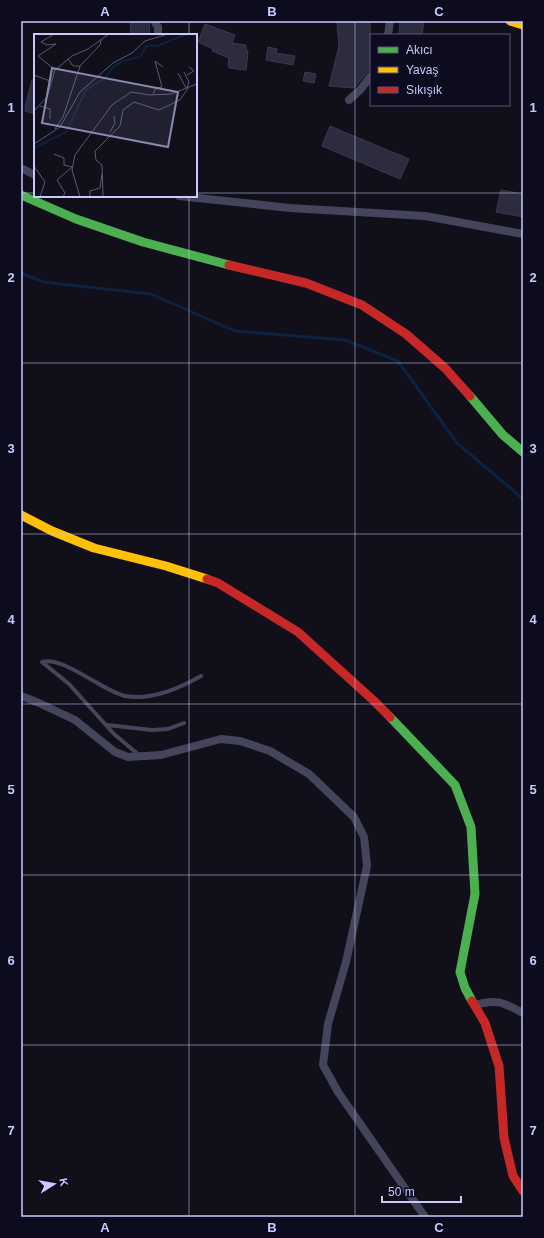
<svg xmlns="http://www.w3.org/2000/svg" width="544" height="1238" font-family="Helvetica,sans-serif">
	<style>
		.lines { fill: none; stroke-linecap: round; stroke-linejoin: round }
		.stream { stroke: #0b233f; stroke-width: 3 }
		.building { fill: #2d2c3e; stroke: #3b394f }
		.lane { stroke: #44455b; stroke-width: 4 }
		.street { stroke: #44455b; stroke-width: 8 }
		.fast { stroke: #4caf50; stroke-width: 9 }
		.slow { stroke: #ffc107; stroke-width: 9 }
		.jam { stroke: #c62828; stroke-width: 9 }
		.grid { fill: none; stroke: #cac9ff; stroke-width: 1; stroke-opacity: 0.55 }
		.inset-river { fill: none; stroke: #0b233f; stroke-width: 2 }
		.inset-road { fill: none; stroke: #5a5976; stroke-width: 1 }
		.view { fill: #8988af; fill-opacity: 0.15; stroke: #8988af; stroke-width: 2 }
		.inset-edge { fill: none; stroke: #cac9ff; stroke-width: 2 }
		.neatline { fill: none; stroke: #cac9ff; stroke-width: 1.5 }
		.grid-label { font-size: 13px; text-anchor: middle; font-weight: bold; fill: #cac9ff }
	</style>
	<rect width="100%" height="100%" fill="#100f1a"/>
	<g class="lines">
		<!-- stream -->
		<path class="stream" d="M21,273L43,282L151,294L235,331L345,340L398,361L457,443L523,499"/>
	</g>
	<!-- building -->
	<path class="building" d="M130,21H149L150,35H131Z
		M366,21V23L370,22L371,68L354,88L329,86L339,46L337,22Z
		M400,21H424L422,35H399Z
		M205,24L235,35L232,43L246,45V50L248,51L246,70L229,68V66H228L229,58L212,51L213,49L198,42Z
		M268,47L277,49L276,53L295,56L293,65L266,60Z
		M305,72L316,74L314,83L303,81Z
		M32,80H35V114L25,111L26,107H25Z
		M330,126L409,159L400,179L322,146Z
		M501,190L523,194V217L496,212Z"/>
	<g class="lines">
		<!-- lane -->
		<path class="lane" d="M42,662C64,656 102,691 125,696C151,701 180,688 201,676
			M42,662L69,684L114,734L139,755
			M107,725L152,730L168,729L184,723"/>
		<!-- street -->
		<path class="street" d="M154,21L158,27V35
			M388,35L390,21
			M349,100L360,90L371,76
			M21,168L35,175
			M179,196L290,208L425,216L523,234
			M21,696L39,703L75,720L115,752L128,757L161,755L221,739L240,741L270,751L309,774L354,817L364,837L367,866L346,962L328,1024L323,1065L338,1092L425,1217
			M475,1005C497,999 503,1002 523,1013"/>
		<!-- fast -->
		<path class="fast" d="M21,195L76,219L143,242L229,265
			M470,396L503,435L523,452
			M390,717L455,785L471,827L475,894L460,972L465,988L472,1001"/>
		<!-- slow -->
		<path class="slow" d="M510,21L523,25
			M21,515L52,531L94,548L166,566L207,579"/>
		<!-- jam -->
		<path class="jam" d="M229,265L306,283L362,305L406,334L445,368L470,396
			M207,579L218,583L298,632L373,700L390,717
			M472,1001L485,1023L499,1066L504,1138L513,1176L523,1191"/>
	</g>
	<!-- grid -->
	<path class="grid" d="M189,21V35M355,21V1217M21,193H35M196,193H523M189,196V1217M21,363H523M21,534H523M21,704H523M21,875H523M21,1045H523"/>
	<!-- overview -->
	<g transform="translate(34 34)">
		<rect width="163" height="163" fill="#100f1a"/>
		<path class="inset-river" d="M0,114L32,98L52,56L70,45L79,33L89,27L106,23L112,12H124L152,0"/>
		<path class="inset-road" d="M20,0L7,8L13,11L22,10L4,22L21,36M34,25L39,32H46M150,38L155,48L153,54M144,39L152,54M0,41L16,47M153,41L160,37L155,33M119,60L122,54L128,53L121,27L129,33M6,72L16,75V85M0,77L13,63L21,36L38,22L54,15L75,0M21,95L29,83L46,32L66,11L67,6M76,98L81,89L80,82M0,110L26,93L46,58L79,29L98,19L111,7L134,0M20,120L30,124V131L38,133L23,146L31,159L29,163M0,132L11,148L6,163M46,163L38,136L41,121L78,71L97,58L116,61L137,60L163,50M56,163V157L66,154L68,140M69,163L68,131L62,126L61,117L86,92L89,76L100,68L125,76L146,66L154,54"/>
		<path class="view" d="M18,34L144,58L134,113L8,89Z"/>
		<rect width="163" height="163" class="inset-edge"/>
	</g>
	<!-- border -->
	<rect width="544" height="1238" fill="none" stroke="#0d0b1e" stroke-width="44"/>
	<!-- legend -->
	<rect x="370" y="34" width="140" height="72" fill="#0d0b1e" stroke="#595778"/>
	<rect x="378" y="47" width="20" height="6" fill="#4caf50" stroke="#595778"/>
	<text x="406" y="54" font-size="12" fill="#cac9ff">Akıcı</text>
	<rect x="378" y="67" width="20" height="6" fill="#ffc107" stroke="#595778"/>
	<text x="406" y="74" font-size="12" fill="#cac9ff">Yavaş</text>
	<rect x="378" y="87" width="20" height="6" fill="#c62828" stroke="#595778"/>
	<text x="406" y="94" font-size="12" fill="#cac9ff">Sıkışık</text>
	<!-- north arrow -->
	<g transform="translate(54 1184) rotate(79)" stroke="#0d0b1e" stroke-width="3" paint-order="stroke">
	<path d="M0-3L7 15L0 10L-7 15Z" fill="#cac9ff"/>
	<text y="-6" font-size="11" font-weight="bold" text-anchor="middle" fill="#cac9ff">K</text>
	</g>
	<!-- scale -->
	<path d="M382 1196v6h79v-6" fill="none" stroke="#cac9ff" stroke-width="2"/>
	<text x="388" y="1196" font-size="12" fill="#cac9ff" stroke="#0d0b1e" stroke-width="3" paint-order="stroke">50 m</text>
	<rect x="22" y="22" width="500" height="1194" class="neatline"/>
	<g class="grid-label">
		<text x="105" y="16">A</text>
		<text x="272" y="16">B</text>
		<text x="439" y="16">C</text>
		<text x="11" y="112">1</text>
		<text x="533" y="112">1</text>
		<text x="11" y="282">2</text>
		<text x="533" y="282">2</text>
		<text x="11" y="453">3</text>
		<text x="533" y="453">3</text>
		<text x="11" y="624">4</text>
		<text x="533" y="624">4</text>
		<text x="11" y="794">5</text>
		<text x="533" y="794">5</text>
		<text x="11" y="965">6</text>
		<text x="533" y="965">6</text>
		<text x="11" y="1135">7</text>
		<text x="533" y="1135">7</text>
		<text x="105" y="1232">A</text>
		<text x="272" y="1232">B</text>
		<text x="439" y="1232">C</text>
	</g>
</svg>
